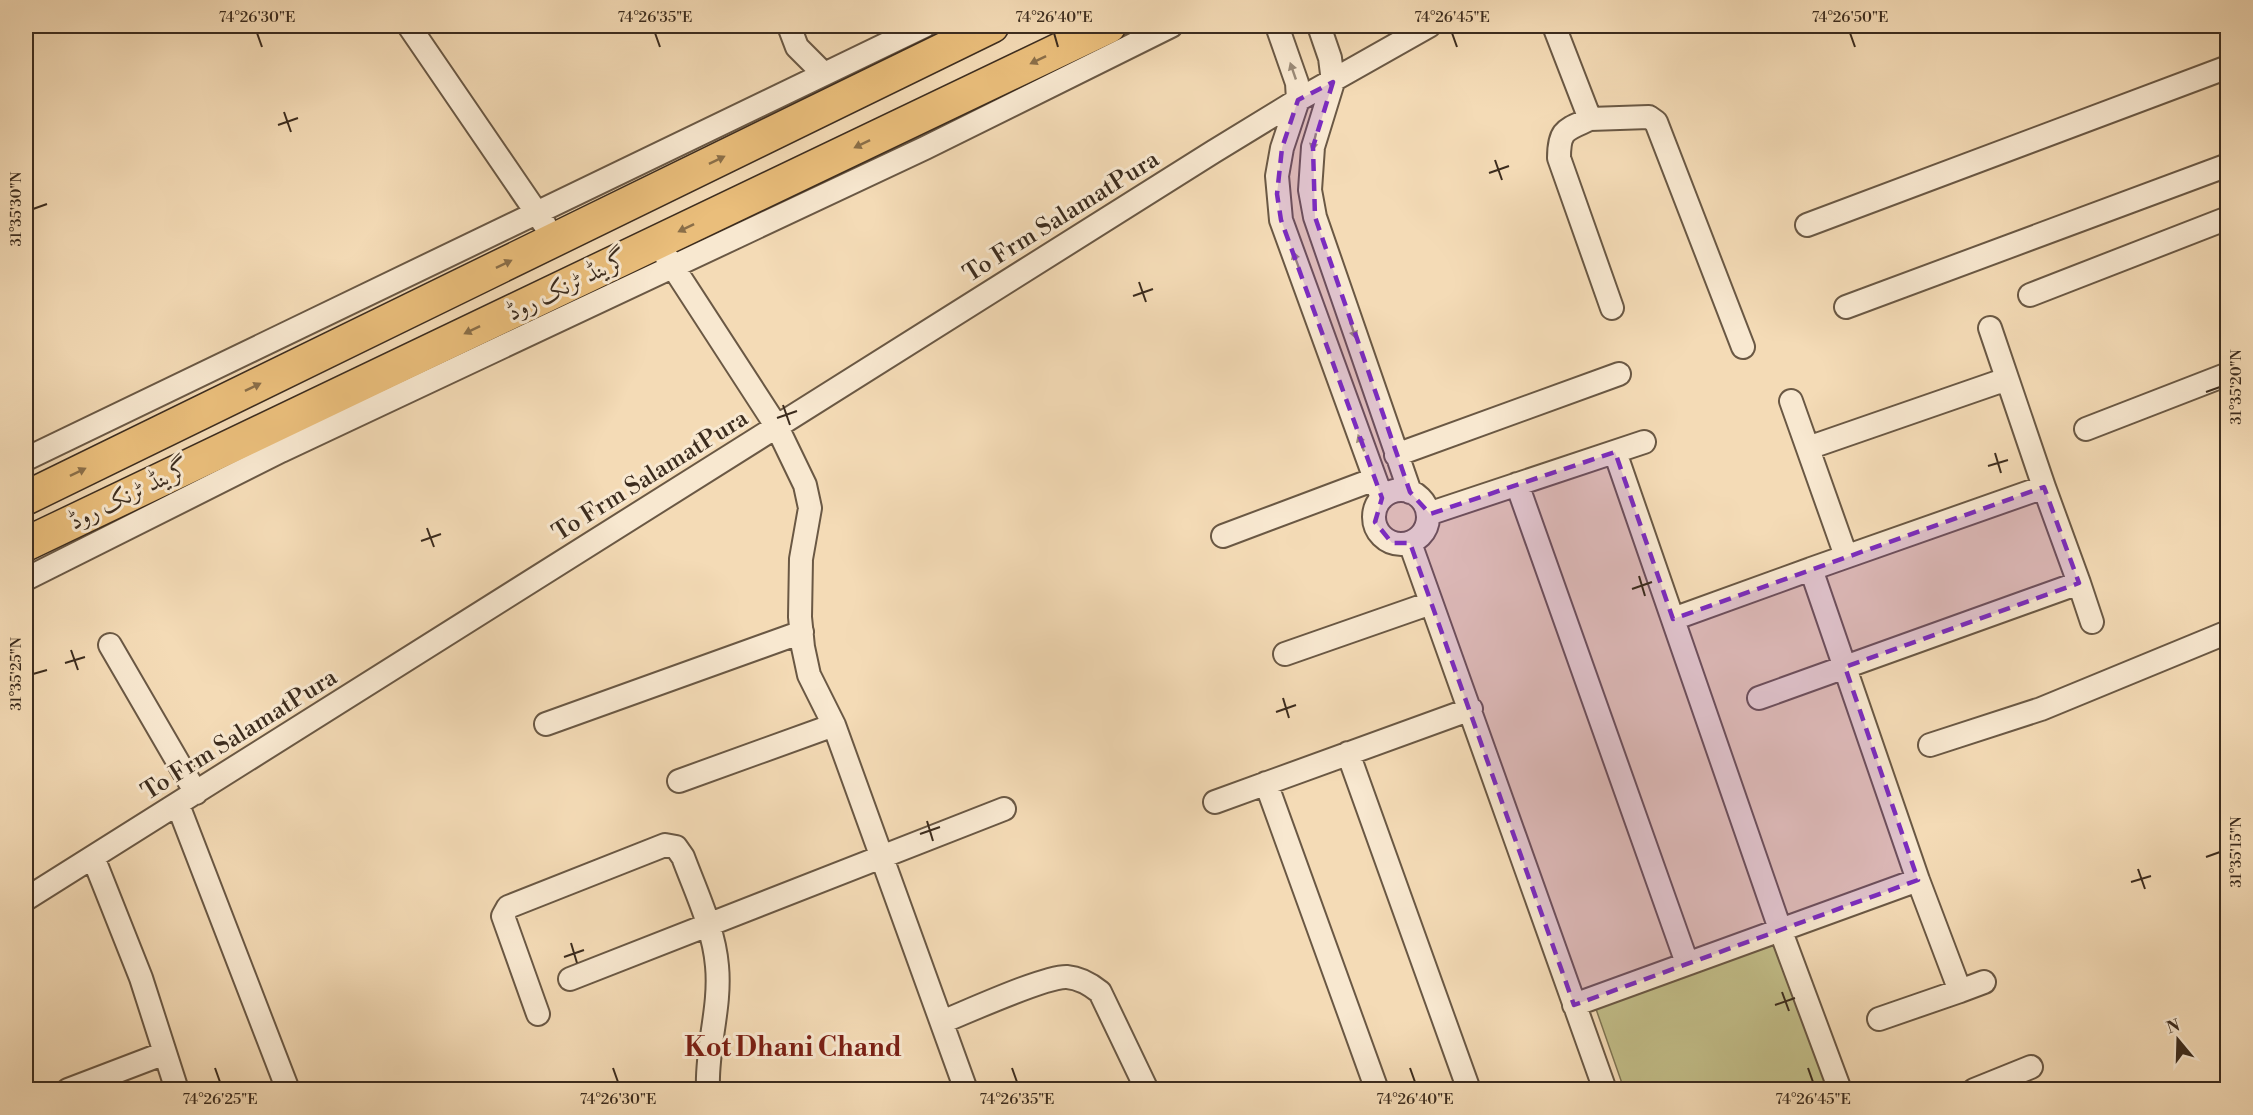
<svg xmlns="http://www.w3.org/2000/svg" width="2253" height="1115" font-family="'Libre Bodoni',Amiri,serif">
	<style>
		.green { fill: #c2be89; stroke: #7f7554; stroke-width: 1.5 }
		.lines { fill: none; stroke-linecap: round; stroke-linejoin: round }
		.street-casing { stroke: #6a5844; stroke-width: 26 }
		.highway-casing { stroke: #3c2c1e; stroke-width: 36 }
		.street { stroke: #f8e8d0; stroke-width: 22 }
		.highway { stroke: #eabe7b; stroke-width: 33 }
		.oneway { fill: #8a6e48 }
		.oneway2 { fill: #9a8a77 }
		.marked { fill: #7b2cbf; fill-opacity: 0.2; stroke: #7b2cbf; stroke-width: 4.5; stroke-dasharray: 12 8; stroke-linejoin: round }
		.ticks { fill: none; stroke: #3c2c1e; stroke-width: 2 }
		.labels { text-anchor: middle; stroke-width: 6; stroke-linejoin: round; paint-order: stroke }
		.street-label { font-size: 24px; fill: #3c2c1e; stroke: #f8e8d0 }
		.quarter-label { font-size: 27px; font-weight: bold; fill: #7a1f14; stroke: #f8e8d0 }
		.neatline { fill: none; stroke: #3c2c1e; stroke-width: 2 }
		.ticks-label { font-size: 15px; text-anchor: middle; fill: #3c2c1e }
	</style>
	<rect width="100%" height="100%" fill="#f4dbb6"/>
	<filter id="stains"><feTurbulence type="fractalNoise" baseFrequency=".00333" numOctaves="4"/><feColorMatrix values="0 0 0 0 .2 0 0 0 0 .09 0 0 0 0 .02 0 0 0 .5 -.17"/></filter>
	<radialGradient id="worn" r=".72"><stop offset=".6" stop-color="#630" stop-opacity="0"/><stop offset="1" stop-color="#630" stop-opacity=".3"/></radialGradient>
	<!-- green -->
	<path class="green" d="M1778,943L1831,1089H1624L1596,1009Z"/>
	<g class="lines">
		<!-- street casing -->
		<g class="street-casing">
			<path id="street" d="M409,26L545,225
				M789,26L797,47L824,74
				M1277,26L1297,83L1298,100L1282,148L1277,176L1281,220L1382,498
				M1319,26L1330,58L1333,82L1313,147L1310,190L1315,217L1410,492
				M1554,26L1590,119C1566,130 1559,129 1559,158L1612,308
				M1590,119L1649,117L1656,122L1743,347
				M1807,225L2228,67
				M666,256L777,427L805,485L810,508L801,559L800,617L803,647L809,675L834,725L966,1090
				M2030,295L2228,218
				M1846,307L2228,165
				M1791,401L1846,556
				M2086,429L2228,374
				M1808,448L2007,379
				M1615,452L1780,929L1840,1090
				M1396,455L1619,374
				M26,459L924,26
				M1517,484L1687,963
				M2044,487L2079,583
				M1374 517a27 27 0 1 1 54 0a27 27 0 1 1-54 0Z
				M1428,514L1644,442
				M1223,536L1375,479
				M1410,543L1605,1090
				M26,579L281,451L925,148L1171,26
				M1673,619L1811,569
				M110,645L196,793
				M1285,654L1431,603
				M1759,698L2079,583L2092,622
				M546,724L802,632
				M1930,745L2041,709L2228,632
				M1348,753L1469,1090
				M679,781L834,725
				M1266,783L1377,1090
				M1215,802L1471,709
				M178,805L288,1090
				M93,857L141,978L177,1090
				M1918,880L1811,569L2044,487L1990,328
				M26,899L1213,152L1298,100L1429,26
				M570,979L1004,809
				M1574,1005L1918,880L1960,991L1984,982
				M538,1014L503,916L508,907L665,845L676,847L683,857C696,892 714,929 717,966C721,1008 706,1048 708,1089
				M1879,1019L1960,991
				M942,1022C967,1012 1045,976 1067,977C1080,978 1090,984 1100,992L1147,1090
				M68,1090L165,1053
				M1974,1090L2031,1067"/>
		</g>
		<!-- highway casing -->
		<g class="highway-casing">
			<path id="highway" d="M26,498L992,26
				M26,544L1109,26"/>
		</g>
		<!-- street -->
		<use href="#street" class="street"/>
		<!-- highway -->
		<use href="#highway" class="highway"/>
	</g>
	<!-- one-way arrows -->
	<defs><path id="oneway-solid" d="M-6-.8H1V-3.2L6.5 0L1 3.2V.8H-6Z" transform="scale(1.5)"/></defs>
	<g class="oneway">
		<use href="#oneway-solid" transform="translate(1038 60) rotate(154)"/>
		<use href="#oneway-solid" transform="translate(862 144) rotate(154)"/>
		<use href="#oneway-solid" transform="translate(717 160) rotate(-26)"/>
		<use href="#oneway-solid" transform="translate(686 228) rotate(154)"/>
		<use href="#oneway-solid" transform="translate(504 264) rotate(-26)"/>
		<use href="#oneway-solid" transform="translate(472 330) rotate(154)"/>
		<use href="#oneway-solid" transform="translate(253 387) rotate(-26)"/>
		<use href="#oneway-solid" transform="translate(78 472) rotate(-26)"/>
	</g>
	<g class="oneway2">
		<use href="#oneway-solid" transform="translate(1293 71) rotate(-109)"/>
		<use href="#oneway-solid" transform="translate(1314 142) rotate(103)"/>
		<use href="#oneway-solid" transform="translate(1296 260) rotate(-110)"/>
		<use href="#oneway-solid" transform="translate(1353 330) rotate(71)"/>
		<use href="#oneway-solid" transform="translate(1361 443) rotate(-110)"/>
	</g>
	<!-- marked area -->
	<path class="marked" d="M1333,82L1313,147L1315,217L1410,492L1430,514L1615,452L1673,619L2044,487L2079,583L1845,667L1918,880L1574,1005L1410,543H1392L1375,522L1382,498L1281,220L1277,194L1282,148L1298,100Z"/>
	<!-- ticks -->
	<path class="ticks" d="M257,33L262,47M655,33L660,47M1054,33L1058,47M1452,33L1457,47M1850,33L1855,47M284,112L291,132M278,125L298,118M1495,160L1502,180M1489,173L1509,166M33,209L47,204M1139,282L1146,302M1133,296L1153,289M2206,392L2220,387M783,405L790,425M777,418L797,411M1995,453L2001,473M1988,466L2008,460M427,528L434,547M421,541L441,534M1639,576L1645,596M1632,589L1652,582M71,650L78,670M65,663L85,657M33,674L47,670M1283,698L1289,718M1276,712L1296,705M927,821L933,841M920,834L940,827M2206,857L2220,852M2138,869L2145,889M2131,882L2151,876M571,943L577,963M564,957L584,950M1782,992L1789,1011M1775,1005L1795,998M215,1068L220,1082M613,1068L618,1082M1012,1068L1017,1082M1410,1068L1415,1082M1808,1068L1813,1082"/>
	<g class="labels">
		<!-- street labels -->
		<g class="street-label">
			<text transform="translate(1061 216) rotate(-32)" y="8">To Frm SalamatPura</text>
			<text transform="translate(567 285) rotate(-26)" y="8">گرینڈ ٹرنک روڈ</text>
			<text transform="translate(650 475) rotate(-32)" y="8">To Frm SalamatPura</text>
			<text transform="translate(129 494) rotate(-26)" y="8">گرینڈ ٹرنک روڈ</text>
			<text transform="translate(239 734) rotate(-32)" y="8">To Frm SalamatPura</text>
		</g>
		<!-- quarter labels -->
		<g class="quarter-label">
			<text x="793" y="1056">Kot Dhani Chand</text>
		</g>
	</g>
	<!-- margin -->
	<rect width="2253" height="1115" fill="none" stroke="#f4dbb6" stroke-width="66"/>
	<!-- north arrow -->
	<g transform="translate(2178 1040) rotate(341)" stroke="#f8e8d0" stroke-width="4.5" paint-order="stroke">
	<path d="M0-4.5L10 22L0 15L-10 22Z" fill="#3c2c1e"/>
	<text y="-9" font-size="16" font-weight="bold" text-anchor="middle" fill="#3c2c1e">N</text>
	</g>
	<rect x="33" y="33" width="2187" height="1049" class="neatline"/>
	<g class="ticks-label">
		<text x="257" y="22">74°26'30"E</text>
		<text x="655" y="22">74°26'35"E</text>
		<text x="1054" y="22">74°26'40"E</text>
		<text x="1452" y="22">74°26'45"E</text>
		<text x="1850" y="22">74°26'50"E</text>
		<text transform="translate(16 209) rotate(-90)" y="5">31°35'30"N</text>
		<text transform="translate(2236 387) rotate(-90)" y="5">31°35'20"N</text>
		<text transform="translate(16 674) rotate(-90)" y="5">31°35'25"N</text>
		<text transform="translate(2236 852) rotate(-90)" y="5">31°35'15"N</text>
		<text x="220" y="1104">74°26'25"E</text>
		<text x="618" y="1104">74°26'30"E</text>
		<text x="1017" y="1104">74°26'35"E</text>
		<text x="1415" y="1104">74°26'40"E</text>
		<text x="1813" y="1104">74°26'45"E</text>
	</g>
	<rect width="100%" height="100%" filter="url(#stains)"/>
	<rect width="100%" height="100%" fill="url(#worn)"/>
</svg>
